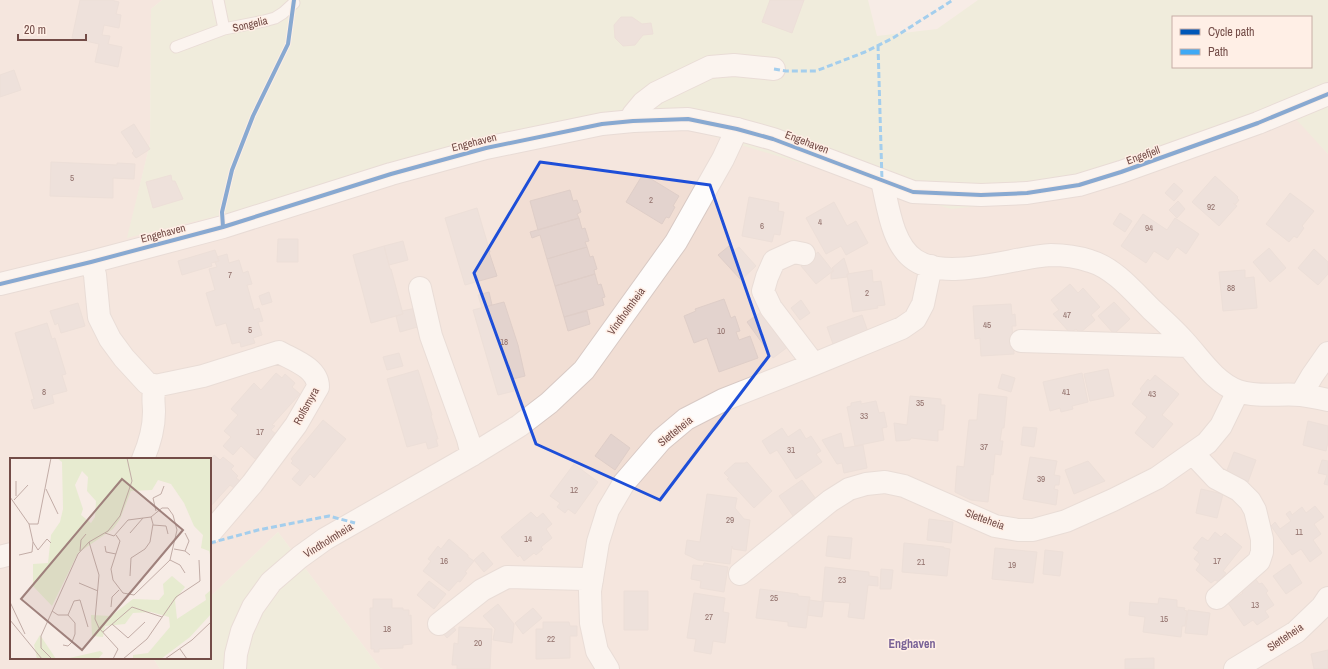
<svg xmlns="http://www.w3.org/2000/svg" width="1328" height="669" font-family="'Archivo Narrow',sans-serif">
	<style>
		.residential { fill: #f1ded4 }
		.green { fill: #e7ebd0; fill-rule: evenodd }
		.building { fill: #e3d3ce; stroke: #dfcec8 }
		.lines { fill: none; stroke-linecap: round; stroke-linejoin: round }
		.lane-casing { stroke: #d8c9c4; stroke-width: 13 }
		.street-casing { stroke: #d8c9c4; stroke-width: 24 }
		.secondary-casing { stroke: #d6c7c3; stroke-width: 24 }
		.lane { stroke: #fefcfb; stroke-width: 11 }
		.street { stroke: #fefcfb; stroke-width: 22 }
		.secondary { stroke: #fefcfb; stroke-width: 22 }
		.quiet { stroke: #3fa9f5; stroke-width: 3; stroke-dasharray: 6 3; stroke-linecap: butt }
		.cycleway-casing { stroke: #ffefe6; stroke-width: 6 }
		.cycleway { stroke: #0057b8; stroke-width: 4 }
		.marked { fill: none; stroke: #1d4ed8; stroke-width: 3; stroke-linejoin: round }
		.labels { text-anchor: middle; stroke-width: 3; stroke-linejoin: round; paint-order: stroke }
		.number-label { font-size: 9px; fill: #91706b }
		.street-label { font-size: 11px; fill: #734c47; stroke: #ffefe6 }
		.neighbourhood-label { font-size: 12px; font-weight: bold; fill: #796297; stroke: #ffefe6 }
		.inset-road { fill: none; stroke: #c2aca6; stroke-width: 1 }
		.view { fill: #9f817c; fill-opacity: 0.15; stroke: #9f817c; stroke-width: 2 }
		.inset-edge { fill: none; stroke: #734c47; stroke-width: 2 }
	</style>
	<rect width="100%" height="100%" fill="#f7ece6"/>
	<!-- residential -->
	<path class="residential" d="M0,0H162L151,9L150,143L128,237L609,120L1296,117L1328,154V669H383L380,668L278,532L210,597V459H11V658H153L160,669H0Z"/>
	<!-- green -->
	<path class="green" d="M162,0H868L877,36L937,29L978,0H1328V154L1295,118L1058,198L951,209L676,125L609,120L127,238L150,143L151,9ZM1173,17H1311V67H1173Z
		M278,532L380,668L383,669H160L153,658H210V597Z"/>
	<!-- building -->
	<path class="building" d="M80,0H111L119,2L116,14L121,15L119,28L104,25L102,35L110,36L108,44L122,47L118,67L95,62L99,44L72,38Z
		M770,0H804L792,33L762,22Z
		M621,17H632L642,24L651,23L653,34L643,35L635,45L623,46L615,38L614,25Z
		M14,70L21,90L0,97V75Z
		M134,124L150,149L136,158L132,153L134,151L121,132Z
		M51,162L117,165V163L135,164L134,179L113,178V198L50,196Z
		M643,174L679,196L673,206L675,207L669,218L666,217L662,224L626,202Z
		M171,175L172,181H175L183,199L153,208L146,182Z
		M1215,176L1238,197L1237,198L1239,200L1235,205L1233,203L1237,206L1219,226L1192,202Z
		M1174,183L1183,191L1174,201L1165,193Z
		M570,190L573,201L577,200L581,212L577,214L579,218L538,230L530,201Z
		M1290,193L1314,211L1302,226L1304,228L1297,238L1294,236L1289,242L1266,224Z
		M749,197L779,203L778,211L784,212L780,235L774,234L772,242L742,236Z
		M1178,201L1185,209L1177,218L1169,210Z
		M834,202L847,226L856,221L868,243L846,255L841,246L826,254L806,218Z
		M477,208L490,252H489L497,276L465,285L445,218Z
		M1120,213L1132,221L1125,232L1113,224Z
		M1143,214L1167,230L1175,218L1199,234L1186,254L1177,247L1168,260L1154,251L1146,263L1121,246Z
		M579,218L582,229L585,228L589,241L585,242L587,247L547,259L540,235L532,238L530,232Z
		M278,239H298V262H277Z
		M403,241L408,260L389,265L384,246Z
		M384,246L390,269H391L403,314L371,323L353,255Z
		M729,246L733,251L739,247L756,266L741,280L718,255Z
		M587,247L590,257L593,256L597,269L594,270L595,274L555,286L547,259Z
		M1269,248L1286,268L1270,282L1253,262Z
		M1314,249L1328,262V274L1318,285L1298,268Z
		M215,250L219,261L211,263L212,266L182,275L178,261Z
		M818,252L833,271L816,284L801,266Z
		M227,254L229,263L239,260L243,273L248,271L252,284L247,285L254,310L259,308L263,321L258,322L262,335L253,338L255,343L241,347L240,342L232,344L226,323L216,326L206,293L215,290L209,269L217,267L215,262L219,261L217,257Z
		M844,258L849,274H847V277L831,279V273L834,271L832,268Z
		M872,270L873,282L881,281L885,305L877,306L878,308L853,312L847,274Z
		M1245,270V278L1254,277L1257,308L1223,311L1219,272Z
		M595,274L598,285L601,284L605,297L602,298L604,305L564,317L555,286Z
		M1070,284L1078,293L1083,288L1100,307L1091,315L1095,320L1080,333L1076,329L1070,333L1053,314L1059,310L1051,300Z
		M269,292L272,302L262,305L259,296Z
		M489,292L492,305L482,308L478,295Z
		M724,299L731,318L735,316L740,331L736,332L739,340L750,336L758,358L719,372L707,338L694,343L684,316L696,311L695,309Z
		M801,300L810,313L800,320L791,308Z
		M504,302L518,345L525,376L513,379L512,373H509L514,391L498,395L473,310Z
		M1114,302L1130,319L1114,334L1098,316Z
		M78,303L85,326L61,333L58,323L55,325L50,311Z
		M1011,304L1012,315L1015,314L1016,326H1012L1014,354L981,356L980,338L975,339L973,306Z
		M416,308L421,326L400,332L396,316L403,314L402,311Z
		M765,309L793,343L773,358L747,322Z
		M587,311L590,324L568,331L564,317Z
		M862,315L868,332L833,344L827,327Z
		M47,323L52,339L55,338L66,374L62,375L67,391L52,395L54,403L34,409L31,400L34,399L15,333Z
		M399,353L403,366L387,370L383,357Z
		M1108,369L1114,396L1090,401L1084,374Z
		M418,370L432,415L431,416L438,439H436L438,446L428,449L426,442L407,447L387,379Z
		M276,373L282,378L285,374L295,383L292,387L300,394L272,425L275,426L271,430L277,435L255,459L241,446L233,455L223,446L231,437L224,431L238,415L231,409L254,383L261,390Z
		M1082,373L1088,402L1072,406L1073,409L1061,412L1060,408L1050,411L1043,382Z
		M1002,374L1015,378L1011,392L998,388Z
		M1155,375L1179,394L1162,415L1173,424L1153,448L1135,433L1147,417L1132,404L1142,391L1140,389L1148,379L1150,381Z
		M979,394L1007,397L1004,428H1002L1000,441H1003L1001,455L995,454L993,475L991,474L988,502L971,500L955,492L957,466L964,467L969,420H977Z
		M910,396L941,399V405H945L943,430H938V441L911,438L910,440L896,441L894,423L907,425Z
		M861,401V404L876,401L879,413L884,412L887,427L882,428L884,440L855,446L847,407L851,406V403Z
		M323,420L346,439L314,478L310,474L300,486L292,479L300,470L291,463L293,461L291,459Z
		M1308,421L1328,426V442L1326,451L1303,445Z
		M1023,427L1037,428L1034,447L1021,445Z
		M782,428L788,437L800,429L806,439L811,436L821,451L816,454L822,462L796,479L777,450L770,454L762,441Z
		M841,433L844,448L863,445L867,468L844,473L842,463L837,464L822,440Z
		M611,434L630,448L615,470L595,456Z
		M1234,452L1256,460L1248,482L1226,473Z
		M214,455L220,460L223,457L234,466L231,469L238,476L236,478L243,483L237,490L230,485L210,507V460Z
		M1030,457L1057,461L1054,475L1060,476L1059,485H1055L1054,489L1058,490L1056,505L1023,499Z
		M1322,460L1328,461V485L1324,484L1327,475L1318,473Z
		M1088,461L1105,481L1074,494L1065,470Z
		M747,462L772,491L754,508L727,479L729,478L724,473L735,463H745Z
		M574,464L598,482L575,514L568,509L565,513L557,507L560,503L550,496Z
		M802,480L816,499L793,516L779,496Z
		M1201,489L1223,494L1217,518L1196,513Z
		M707,494L737,498L735,508L744,519L750,520L746,551L733,549L732,546L730,564L698,560L685,554L687,540L700,542Z
		M1315,506L1324,517L1314,524L1321,534L1313,540L1322,553L1310,562L1301,549L1292,555L1271,526L1275,522L1280,529L1291,521L1286,514L1290,511L1292,515L1302,507L1306,513Z
		M531,512L537,518L543,513L552,524L546,529L552,538L541,547L543,549L536,555L534,553L524,561L520,555L518,557L501,537Z
		M929,519L953,522L951,543L927,540Z
		M1215,532L1221,537L1225,533L1242,547L1223,571L1226,573L1219,582L1215,580L1211,583L1196,570L1200,564L1194,559L1199,552L1193,548L1202,537L1208,541Z
		M828,536L852,538L850,559L826,556Z
		M449,539L468,555V557L474,561L465,572L467,573L460,582L458,581L449,591L423,571L431,561L428,559L438,546L441,549Z
		M904,543L944,547V548L950,549L947,576L902,572Z
		M995,548L1037,552L1033,583L992,579Z
		M1045,550L1063,552L1060,576L1043,574Z
		M483,552L493,564L484,572L474,560Z
		M704,563L728,567L724,592L700,588L701,581L691,579L693,565L703,566Z
		M1290,564L1302,583L1286,594L1273,576Z
		M825,567L869,572V576L878,577V586L868,585L864,619L848,617L850,603L822,601Z
		M881,569L893,570L891,589H880Z
		M1255,578L1259,584L1262,583L1268,591L1266,593L1274,605L1265,611L1269,617L1257,625L1253,620L1244,626L1228,603L1243,593L1240,589Z
		M429,581L446,594L434,609L417,595Z
		M760,589L798,594V596L810,597L806,628L788,626V622L756,618Z
		M624,591H648V630H624Z
		M694,593L725,598L723,612L729,613L725,643L713,641L711,654L694,651L696,639L687,638Z
		M1159,598L1177,600V607L1185,608L1184,610L1187,611L1185,626H1182L1181,637L1143,632L1145,617L1129,615L1130,602L1158,604Z
		M373,599H392V608H403V610H409V616L411,615L412,644L403,645V648L379,649V652H374V649H371L370,608H373Z
		M809,600L824,602L822,617L807,615Z
		M498,604L514,624L512,643L493,640L495,629L483,616Z
		M533,608L542,618L523,634L515,623Z
		M1188,610L1210,613L1207,635L1185,633Z
		M543,622H569L570,626H577V636H570V658L536,659V629H543Z
		M451,624L456,630L447,638L442,632Z
		M459,627L492,629L490,669H457V665H452L454,643L458,644Z
		M1328,650V669H1314L1311,654Z
		M1154,658V669H1125V659Z"/>
	<g class="lines">
		<!-- lane casing -->
		<g class="lane-casing">
			<path id="lane" d="M218,0L224,29
				M176,47L224,29L264,21L275,18L283,13L294,3"/>
		</g>
		<!-- street casing -->
		<g class="street-casing">
			<path id="street" d="M633,121V115L643,103L656,93L710,67L734,65L774,69
				M882,181C888,206 892,245 915,260C948,282 1013,257 1051,255C1064,255 1078,257 1090,261C1114,268 1133,291 1151,309C1162,319 1173,329 1183,340C1200,358 1214,382 1238,391C1257,398 1282,393 1301,395C1310,396 1319,398 1328,400
				M804,254L794,252L774,261L767,277L763,291L771,308L809,358L812,365
				M91,262L95,275L99,317L110,339L124,358L147,383L155,386C152,395 154,403 154,412C154,427 149,445 143,459
				M420,288L431,336L468,439L472,455
				M1021,341L1188,346
				M155,386L203,376L279,352C293,360 318,368 318,387L296,425L252,484L210,533
				M1301,395L1312,376L1328,353
				M1195,452L1200,461L1216,478L1239,490L1250,501L1255,510L1262,539V552L1259,561L1217,598
				M0,557L11,554
				M740,574L830,501L849,489L866,484L885,482L904,486L995,526L1018,530H1033L1066,521L1113,500L1157,478L1207,443L1221,426L1238,391
				M439,624L482,590L507,577L584,579L592,580
				M235,669L236,654L242,631L253,607L271,582L300,557L325,539L472,455L519,426L549,403L584,370L676,242L723,159L737,129
				M608,669L597,651L591,623L590,591L598,542L608,510L624,483L661,440L686,419L723,400L812,365L902,328L915,319L923,304L931,266
				M1235,669L1296,632L1322,607L1328,598"/>
		</g>
		<!-- secondary casing -->
		<g class="secondary-casing">
			<path id="secondary" d="M0,284L91,262L223,227L391,174L486,148L602,124L633,121L688,119L737,129L773,139L913,192L981,195L1027,193L1079,185L1121,172L1258,123L1328,94"/>
		</g>
		<!-- lane -->
		<use href="#lane" class="lane"/>
		<!-- street -->
		<use href="#street" class="street"/>
		<!-- secondary -->
		<use href="#secondary" class="secondary"/>
		<!-- quiet -->
		<path class="quiet" d="M878,45L882,181
			M774,69L786,71H816L865,52L893,38L953,0
			M210,543L258,530L329,516L355,523"/>
		<!-- cycleway casing -->
		<g class="cycleway-casing">
			<path id="cycleway" d="M223,227L222,212L232,170L253,116L288,44L294,0
				M0,284L91,262L223,227L391,174L486,148L602,124L633,121L688,119L737,129L773,139L913,192L981,195L1027,193L1079,185L1121,172L1258,123L1328,94"/>
		</g>
		<!-- cycleway -->
		<use href="#cycleway" class="cycleway"/>
	</g>
	<!-- marked area -->
	<path d="M0 0H1328V669H0ZM540,162L710,185L769,356L660,500L536,444L474,273Z" fill="#f7ece6" fill-opacity=".55" fill-rule="evenodd"/>
	<path class="marked" d="M540,162L710,185L769,356L660,500L536,444L474,273Z"/>
	<g class="labels">
		<!-- number labels -->
		<g class="number-label">
			<text x="72" y="181">5</text>
			<text x="651" y="203">2</text>
			<text x="1211" y="210">92</text>
			<text x="820" y="225">4</text>
			<text x="762" y="229">6</text>
			<text x="1149" y="231">94</text>
			<text x="230" y="278">7</text>
			<text x="1231" y="291">88</text>
			<text x="867" y="296">2</text>
			<text x="1067" y="318">47</text>
			<text x="987" y="328">45</text>
			<text x="250" y="333">5</text>
			<text x="721" y="334">10</text>
			<text x="504" y="345">18</text>
			<text x="44" y="395">8</text>
			<text x="1066" y="395">41</text>
			<text x="1152" y="397">43</text>
			<text x="920" y="406">35</text>
			<text x="864" y="419">33</text>
			<text x="260" y="435">17</text>
			<text x="984" y="450">37</text>
			<text x="791" y="453">31</text>
			<text x="1041" y="482">39</text>
			<text x="574" y="493">12</text>
			<text x="730" y="523">29</text>
			<text x="1299" y="535">11</text>
			<text x="528" y="542">14</text>
			<text x="444" y="564">16</text>
			<text x="1217" y="564">17</text>
			<text x="921" y="565">21</text>
			<text x="1012" y="568">19</text>
			<text x="842" y="583">23</text>
			<text x="774" y="601">25</text>
			<text x="1255" y="608">13</text>
			<text x="709" y="620">27</text>
			<text x="1164" y="622">15</text>
			<text x="387" y="632">18</text>
			<text x="551" y="642">22</text>
			<text x="478" y="646">20</text>
		</g>
		<!-- street labels -->
		<g class="street-label">
			<text transform="translate(250 24) rotate(-13)" y="4">Songelia</text>
			<text transform="translate(474 142) rotate(-14)" y="4">Engehaven</text>
			<text transform="translate(807 142) rotate(21)" y="4">Engehaven</text>
			<text transform="translate(1143 155) rotate(-20)" y="4">Engefjell</text>
			<text transform="translate(163 233) rotate(-15)" y="4">Engehaven</text>
			<text transform="translate(626 311) rotate(-54)" y="4">Vindholmheia</text>
			<text transform="translate(306 406) rotate(-61)" y="4">Rolfsmyra</text>
			<text transform="translate(675 431) rotate(-39)" y="4">Sletteheia</text>
			<text transform="translate(985 519) rotate(20)" y="4">Sletteheia</text>
			<text transform="translate(328 540) rotate(-32)" y="4">Vindholmheia</text>
			<text transform="translate(1285 637) rotate(-34)" y="4">Sletteheia</text>
		</g>
		<!-- neighbourhood labels -->
		<g class="neighbourhood-label">
			<text x="912" y="648">Enghaven</text>
		</g>
	</g>
	<!-- overview -->
	<g transform="translate(10 458)">
		<rect width="201" height="201" fill="#f7ece6"/>
		<path d="M47,0H201V100L199,93L191,90L193,77L184,68L174,45L161,26L148,22L142,32L121,33L110,61L103,71L68,95L42,148L23,128V106L38,105L41,77L50,64L53,51L52,4ZM72,13L78,19L77,33L86,43L85,59L81,65L71,57L73,51L65,27ZM162,118L175,129L165,142L167,161L196,142L195,137L201,132V156L180,179L151,201H123V197L138,195L160,169L159,159L141,154L123,155L115,166L95,168L93,179L82,178L81,157L101,158L123,141L149,142L154,136L153,126ZM30,177L46,201H27L24,187ZM90,193L93,195L88,201H55Z" fill="#e7ebd0" fill-rule="evenodd"/>
		<path class="inset-road" d="M6,23V38M36,31L48,56M0,39L19,66H28L41,0M4,42L18,27M146,53L143,40L151,36L154,28M143,67L156,68L158,76M95,75L104,78L118,62L141,59L152,50H158L163,57L167,72L160,102L124,137L113,135L103,122L101,111L110,83L106,77M120,75L133,60M175,75L179,83L175,93M23,84L28,92L37,81L41,85M79,84L89,117L85,161L89,170L108,191L103,201M95,88L96,94L106,96M164,91L175,93L180,97M70,93L71,82L76,76M9,97L22,94L23,84L19,66M160,102L170,107L175,115M120,118L121,100L135,91L140,84L143,66L141,59M69,125L88,133M0,144L15,176M101,149L102,139L109,132M42,153L48,157H58L65,165V176L62,184L58,188L53,187M58,157L64,143L70,142L78,169M0,162L32,201M102,166L118,180L135,164M93,174L122,149L152,159M170,191L177,201M42,201L31,190V178L68,96L79,84L98,73L110,58L122,23L117,0M113,201L137,181L166,139L190,123L189,102M155,201L182,182L201,164"/>
		<path class="view" d="M112,21L173,72L72,192L11,141Z"/>
		<rect width="201" height="201" class="inset-edge"/>
	</g>
	<!-- legend -->
	<rect x="1172" y="16" width="140" height="52" fill="#ffefe6" stroke="#c7aea6"/>
	<rect x="1180" y="29" width="20" height="6" fill="#0057b8" stroke="#c7aea6"/>
	<text x="1208" y="36" font-size="12" fill="#734c47">Cycle path</text>
	<rect x="1180" y="49" width="20" height="6" fill="#3fa9f5" stroke="#c7aea6"/>
	<text x="1208" y="56" font-size="12" fill="#734c47">Path</text>
	<!-- scale -->
	<path d="M18 34v6h68v-6" fill="none" stroke="#734c47" stroke-width="2"/>
	<text x="24" y="34" font-size="12" fill="#734c47" stroke="#ffefe6" stroke-width="3" paint-order="stroke">20 m</text>
</svg>
